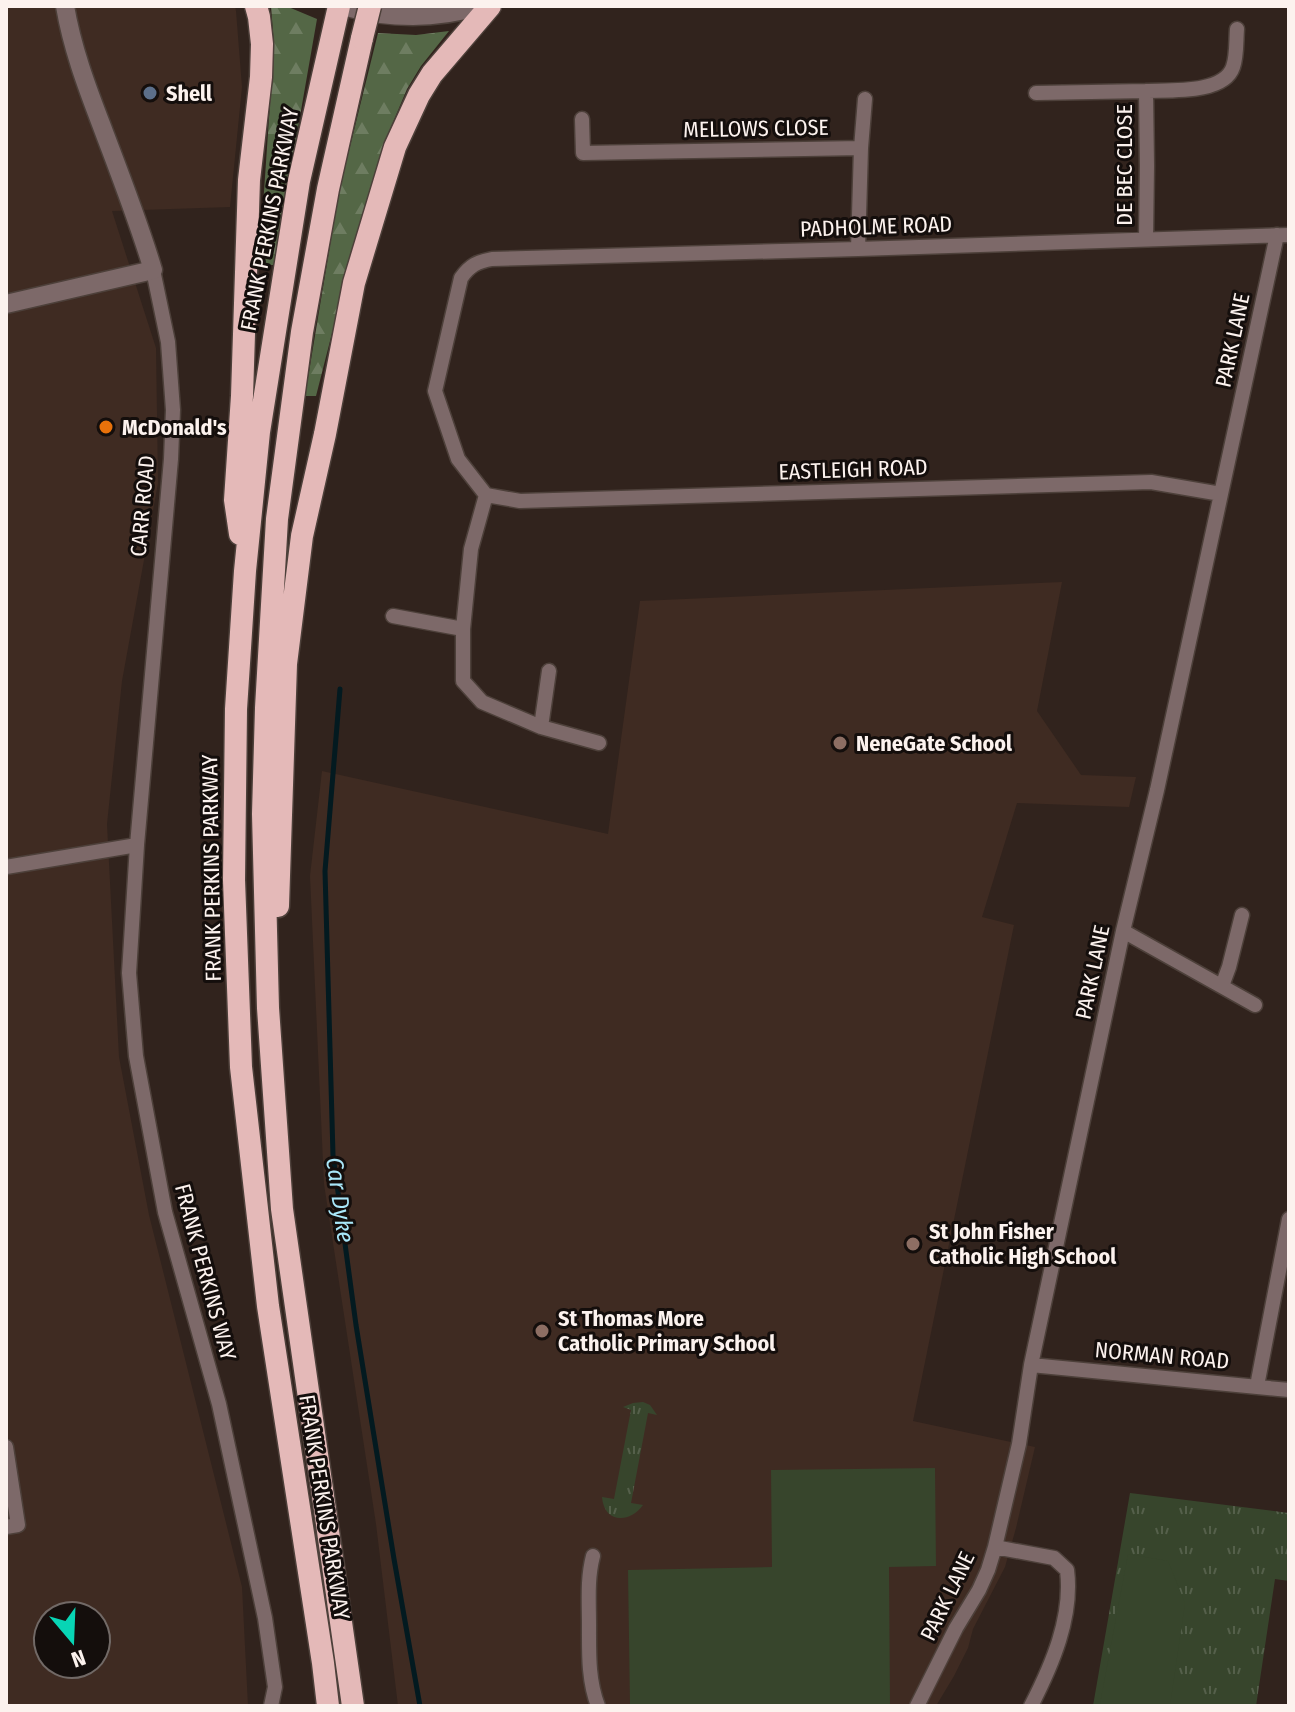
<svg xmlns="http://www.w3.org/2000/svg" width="1295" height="1712" font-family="'Fira Sans Condensed',sans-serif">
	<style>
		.built { fill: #3f2b22; fill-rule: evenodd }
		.grass { fill: url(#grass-tufts) }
		.forest { fill: url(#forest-firs) }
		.park { fill: #37452c }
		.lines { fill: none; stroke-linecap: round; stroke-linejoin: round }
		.stream { stroke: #031a20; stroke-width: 5 }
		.minor-casing { stroke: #4d403a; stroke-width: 17 }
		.tertiary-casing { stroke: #4d403a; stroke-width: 21 }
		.trunk-casing { stroke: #4d403a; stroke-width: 25 }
		.minor { stroke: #7d6969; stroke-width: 14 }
		.tertiary { stroke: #7d6969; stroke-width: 18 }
		.trunk { stroke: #e4b9b8; stroke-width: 22 }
		.trunk-bridge-casing { stroke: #4d403a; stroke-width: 25; stroke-linecap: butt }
		.trunk-bridge { stroke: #e4b9b8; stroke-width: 22 }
		.service-dot { fill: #5c6f8a; stroke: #140e0c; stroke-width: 3 }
		.food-dot { fill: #e8710a; stroke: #140e0c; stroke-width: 3 }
		.education-dot { fill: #8d6e63; stroke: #140e0c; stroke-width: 3 }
		.labels { text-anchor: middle; stroke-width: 6; stroke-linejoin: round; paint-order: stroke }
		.poi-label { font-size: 22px; font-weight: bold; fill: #fcf2ee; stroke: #140e0c; text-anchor: start }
		.street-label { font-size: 22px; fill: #fcf2ee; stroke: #140e0c }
		.water-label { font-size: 24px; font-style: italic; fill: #a9e7f9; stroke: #140e0c }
	</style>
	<defs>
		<pattern id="grass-tufts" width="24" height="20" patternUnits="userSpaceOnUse" patternTransform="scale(2)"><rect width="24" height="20" fill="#37452c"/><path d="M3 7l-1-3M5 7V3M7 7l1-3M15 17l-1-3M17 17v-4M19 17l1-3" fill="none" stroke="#55604b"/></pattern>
		<pattern id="forest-firs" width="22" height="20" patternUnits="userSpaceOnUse" patternTransform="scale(2)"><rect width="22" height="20" fill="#546746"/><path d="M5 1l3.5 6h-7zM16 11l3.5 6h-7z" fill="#6e7d61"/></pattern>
	</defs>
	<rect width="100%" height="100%" fill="#31231d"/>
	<!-- built -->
	<path class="built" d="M6,6H235L236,11L242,87L230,207L112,211L156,348L158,483L122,681L107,824L119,1057L149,1215L242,1587L248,1706H6ZM48,1616H96V1664H48Z
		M1062,582L1037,711L1081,775L1136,777L1129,807L1017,803L982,917L1014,925L913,1421L1035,1447L1016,1528L1005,1567L973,1629L968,1648L954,1676L936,1706H398L376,1524L324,1184L310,876L322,771L608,834L640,601Z"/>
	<!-- grass -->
	<path class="grass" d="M643,1402L650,1405L657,1415L648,1413L631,1503L643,1505C629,1524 604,1523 602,1497L614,1499L631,1410L623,1407L633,1403Z
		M1130,1493L1289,1513V1581L1275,1579L1256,1706H1093Z"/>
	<!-- forest -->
	<path class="forest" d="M271,6H286L317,19L274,265H259L274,45Z
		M449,31L421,66L407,89L383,146L345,282L316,396H305L339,191L378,33L416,35Z"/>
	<!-- park -->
	<path class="park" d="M935,1468L936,1566L889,1567L890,1706H630L628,1570L772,1567L771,1470Z
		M1128,1554L1168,1561L1185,1603L1170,1706L1100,1704Z"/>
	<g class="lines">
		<!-- stream -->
		<path class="stream" d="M340,689L325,871L333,1155L356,1325L394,1559L420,1706"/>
		<!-- minor casing -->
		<g class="minor-casing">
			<path id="minor" d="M1036,93L1146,91
				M582,119L583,153L861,148L858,249
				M861,148L865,99
				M1146,239L1147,166L1146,91C1170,90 1224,94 1233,67C1237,56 1236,41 1237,29
				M153,270L168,342L173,410L171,459L137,845L129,973L136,1056L165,1212L219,1404L265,1618L275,1687L271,1706
				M486,495L458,459L435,391L461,278C470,265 477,262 492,259L858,249L1289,235
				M486,495L520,501L1151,482L1221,494
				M486,495L471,549L463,629V681L482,702L541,727L599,743
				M393,616L463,629
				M541,727L549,671
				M6,867L137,845
				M1123,931L1255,1005
				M1222,986L1229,967L1242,915
				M1031,1365L1289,1390
				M1257,1386L1289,1219
				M6,1447L18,1525L6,1527
				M995,1547L1054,1558L1067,1570C1073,1617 1052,1665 1031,1706
				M593,1556C587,1579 589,1601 589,1625C589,1653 588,1680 598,1706
				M917,1706L956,1628L979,1590L988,1570L995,1547L1019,1444L1031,1365L1123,931L1157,790L1277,235"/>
		</g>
		<!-- tertiary casing -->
		<g class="tertiary-casing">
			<path id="tertiary" d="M343,6C389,19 434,20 480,6
				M6,304L153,270C138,220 119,172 101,124C86,85 72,47 65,6"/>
		</g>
		<!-- trunk casing -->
		<g class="trunk-casing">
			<path id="trunk" d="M240,534L235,500L242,396L249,180L261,77L262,44L259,17L256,6
				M278,906L286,664L302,536L325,434L354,283L395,147L419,95L432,74L490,6
				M328,1706L323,1663L268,1306L241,1067L234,880L236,709L245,571L259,432L299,181L339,6
				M353,1706L282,1209L268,1008L263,814L266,708L277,519L302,332L328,189L362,38"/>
		</g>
		<!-- minor -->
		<use href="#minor" class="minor"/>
		<!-- tertiary -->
		<use href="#tertiary" class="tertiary"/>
		<!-- trunk -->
		<use href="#trunk" class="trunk"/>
		<!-- trunk-bridge casing -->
		<g class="trunk-bridge-casing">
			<path id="trunk-bridge" d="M362,38L370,6"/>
		</g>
		<!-- trunk-bridge -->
		<use href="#trunk-bridge" class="trunk-bridge"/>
	</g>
	<!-- markers -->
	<circle class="service-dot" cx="150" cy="93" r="8"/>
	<circle class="food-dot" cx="106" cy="427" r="8"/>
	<g class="education-dot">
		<circle cx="840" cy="743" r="8"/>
		<circle cx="913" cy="1244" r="8"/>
		<circle cx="542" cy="1331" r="8"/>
	</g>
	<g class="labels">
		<!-- poi labels -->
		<g class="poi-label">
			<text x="166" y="101">Shell</text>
			<text x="122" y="435">McDonald's</text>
			<text x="856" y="751">NeneGate School</text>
			<text x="929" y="1239">St John Fisher<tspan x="929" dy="25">Catholic High School</tspan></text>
			<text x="558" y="1326">St Thomas More<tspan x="558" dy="25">Catholic Primary School</tspan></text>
		</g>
		<!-- street labels -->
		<g class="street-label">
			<text transform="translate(756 128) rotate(-1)" y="8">MELLOWS CLOSE</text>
			<text transform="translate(1124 165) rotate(-90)" y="8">DE BEC CLOSE</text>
			<text transform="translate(269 219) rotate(-79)" y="8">FRANK PERKINS PARKWAY</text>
			<text transform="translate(876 226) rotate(-2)" y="8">PADHOLME ROAD</text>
			<text transform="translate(1232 340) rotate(-78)" y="8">PARK LANE</text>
			<text transform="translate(853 469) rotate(-2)" y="8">EASTLEIGH ROAD</text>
			<text transform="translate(142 506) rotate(-85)" y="8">CARR ROAD</text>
			<text transform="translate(211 868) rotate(-91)" y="8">FRANK PERKINS PARKWAY</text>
			<text transform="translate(1092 972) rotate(-78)" y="8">PARK LANE</text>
			<text transform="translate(206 1272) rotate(75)" y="8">FRANK PERKINS WAY</text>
			<text transform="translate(1162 1355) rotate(5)" y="8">NORMAN ROAD</text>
			<text transform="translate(325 1507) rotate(81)" y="8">FRANK PERKINS PARKWAY</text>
			<text transform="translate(947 1596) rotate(-64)" y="8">PARK LANE</text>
		</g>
		<!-- water labels -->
		<g class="water-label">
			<text transform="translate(340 1200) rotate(82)" y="8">Car Dyke</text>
		</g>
	</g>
	<!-- border -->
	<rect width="1295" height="1712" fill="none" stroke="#fcf2ee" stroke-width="16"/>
	<!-- north arrow -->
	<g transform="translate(72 1640) rotate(161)"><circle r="38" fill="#140e0c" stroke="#716966" stroke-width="2"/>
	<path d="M0-6L14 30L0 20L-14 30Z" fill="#08d5b5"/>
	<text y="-12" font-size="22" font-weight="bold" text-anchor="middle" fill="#fcf2ee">N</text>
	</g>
</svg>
